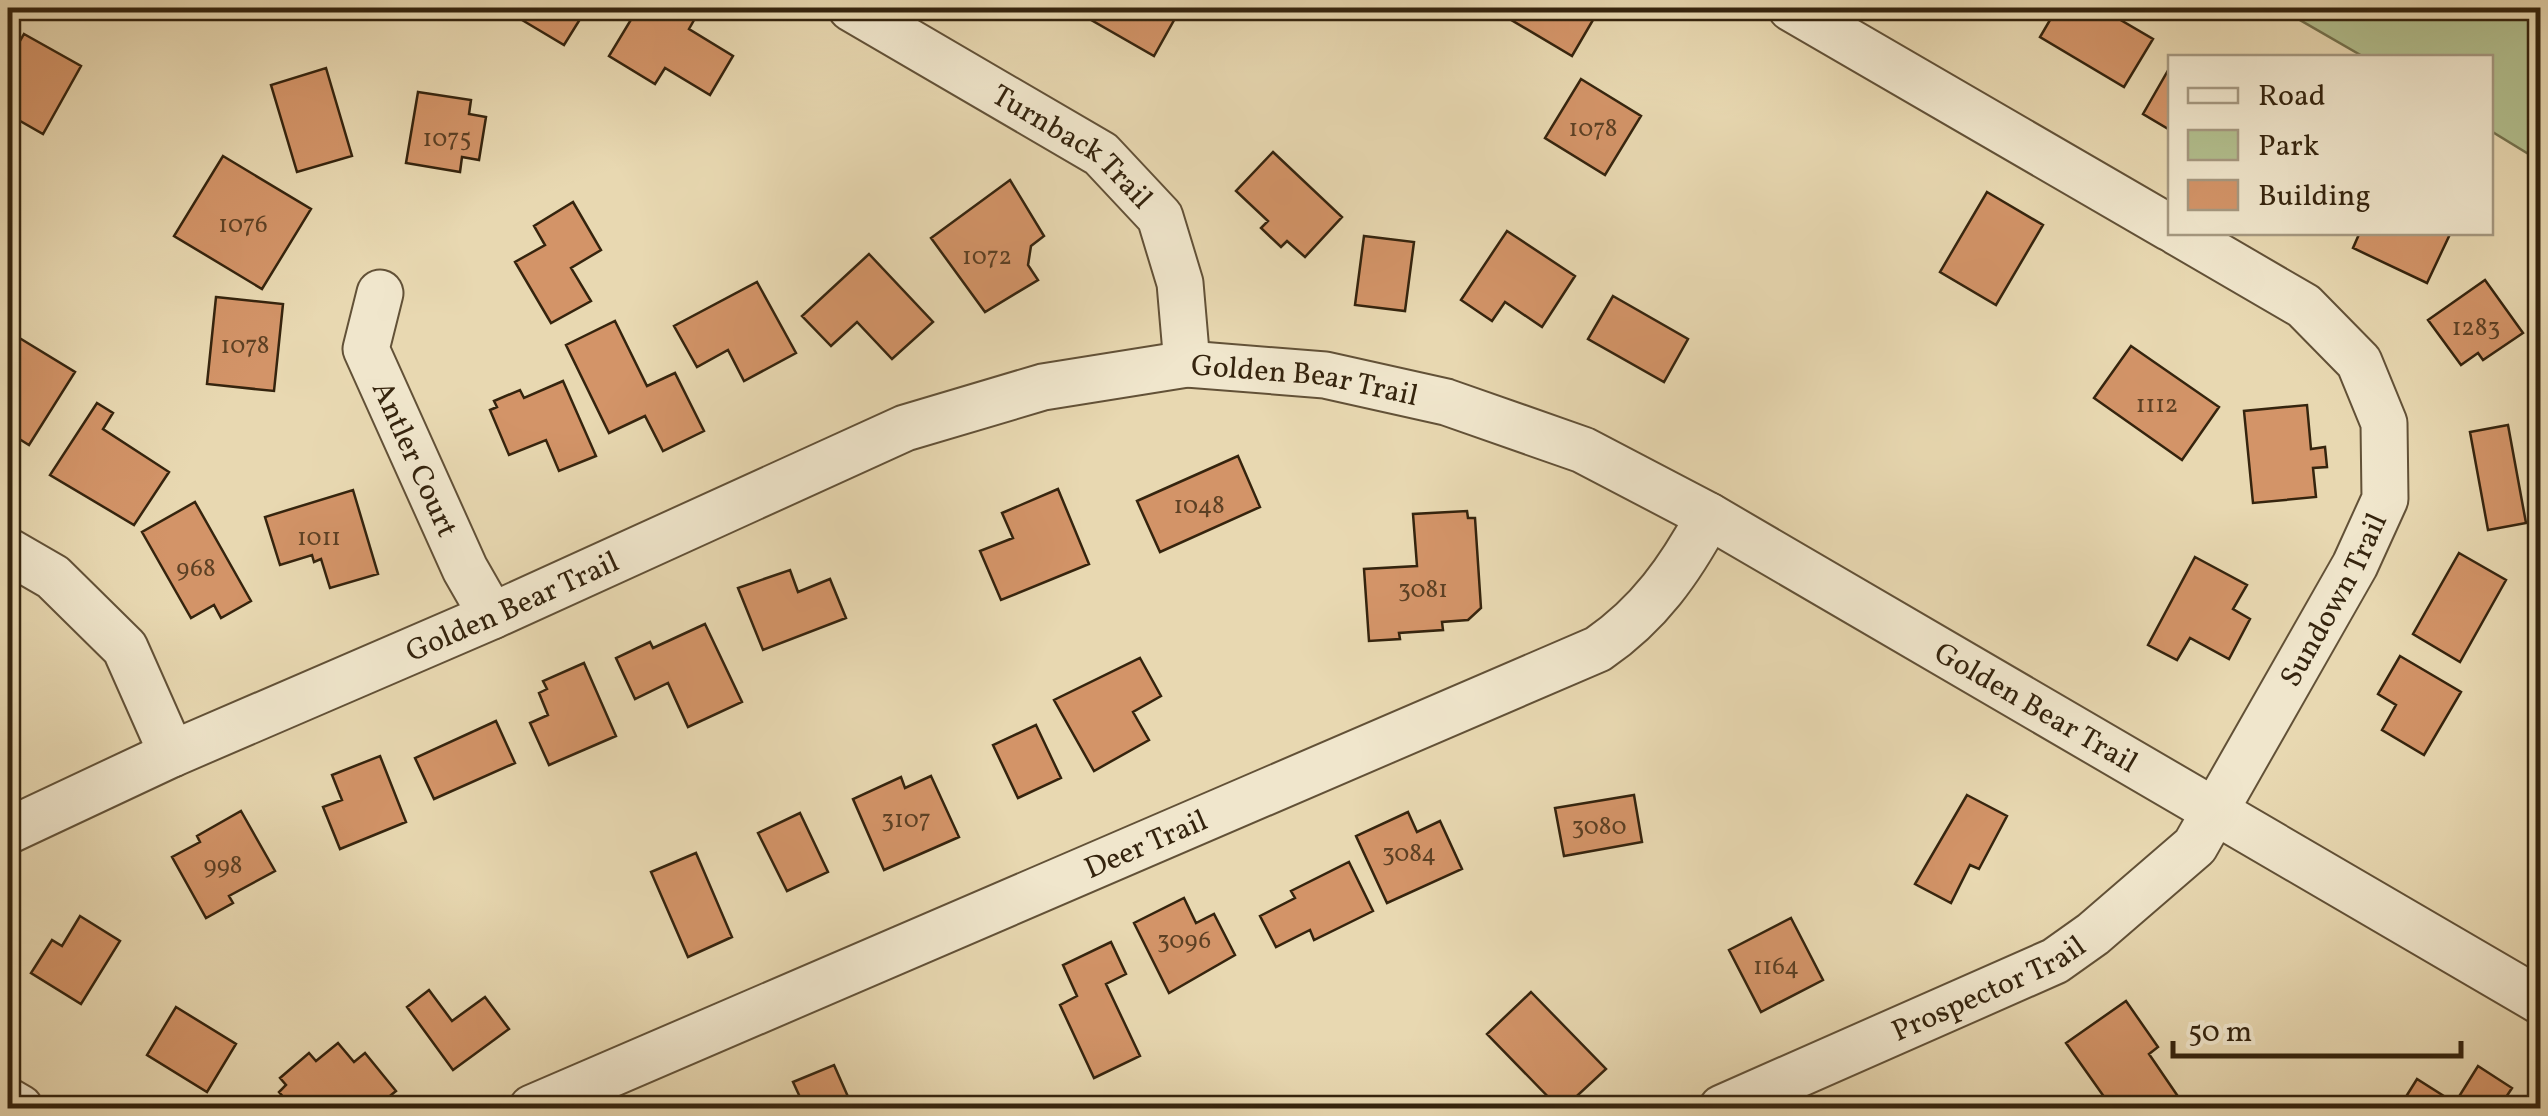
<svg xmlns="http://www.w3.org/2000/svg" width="2548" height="1116" font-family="Vollkorn,serif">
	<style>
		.green { fill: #b2bf8e; stroke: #74724e; stroke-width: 2.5 }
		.building { fill: #d39468; stroke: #35240e; stroke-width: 2.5 }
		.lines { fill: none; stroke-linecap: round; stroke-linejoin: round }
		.minor-casing { stroke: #625137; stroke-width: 49 }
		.minor { stroke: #f0e6cc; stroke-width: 45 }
		.labels { text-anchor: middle; stroke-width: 8; stroke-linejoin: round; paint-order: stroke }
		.number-label { font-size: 25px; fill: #5c4024 }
		.street-label { font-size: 30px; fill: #35240e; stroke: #f0e6cc }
	</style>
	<rect width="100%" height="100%" fill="#e8d8b1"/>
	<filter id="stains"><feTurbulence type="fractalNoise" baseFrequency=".002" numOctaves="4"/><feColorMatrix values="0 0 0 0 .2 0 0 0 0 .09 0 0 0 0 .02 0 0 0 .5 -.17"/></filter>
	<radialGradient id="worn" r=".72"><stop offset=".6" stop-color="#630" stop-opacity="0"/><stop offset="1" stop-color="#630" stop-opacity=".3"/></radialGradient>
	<!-- green -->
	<path class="green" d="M2279,8H2540V161L2491,131L2490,58L2364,57Z"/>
	<!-- building -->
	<path class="building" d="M509,8H587L564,45L507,11Z
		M638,8H688L698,13L689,29L733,56L710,95L665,68L655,84L609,56Z
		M1091,8H1168L1178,13L1154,56L1086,17Z
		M1491,8H1600L1572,56Z
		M2057,8H2100L2153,39L2124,87L2040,37Z
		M24,34L81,66L43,134L8,114V62Z
		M2170,67V130L2143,114Z
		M326,68L352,156L297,172L271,85Z
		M1581,79L1641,116L1605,175L1545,138Z
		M418,92L471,100L469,114L486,117L479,160L462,157L460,172L406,163Z
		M1273,152L1342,217L1305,257L1287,241L1281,247L1261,228L1268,221L1236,191Z
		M223,156L311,209L262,289L174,236Z
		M1010,180L1044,236L1031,246L1028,265L1038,280L985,312L931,238Z
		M1987,192L2043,225L1996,305L1940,272Z
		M573,202L601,250L571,268L591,301L551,323L515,262L545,245L534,226Z
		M1507,231L1575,276L1542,327L1505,302L1492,321L1461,300Z
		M2360,232H2451L2427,283L2353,248Z
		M1364,236L1414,242L1405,311L1355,305Z
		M869,254L933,322L892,359L857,322L831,346L802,316Z
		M2485,280L2523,333L2483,360L2478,353L2461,365L2428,320Z
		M757,282L796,353L744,381L728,350L697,367L674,326Z
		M1613,296L1688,339L1664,382L1588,339Z
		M216,297L283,304L274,391L207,384Z
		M615,321L647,386L675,373L704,431L663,451L645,416L609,433L566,345Z
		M8,331L75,372L29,445L8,432V400L17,384L8,378Z
		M2131,346L2219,407L2182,460L2094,398Z
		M563,381L596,456L559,471L546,440L509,455L490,410L497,407L494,401L520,390L524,398Z
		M97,403L113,413L103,429L169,472L134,525L50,475Z
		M2307,405L2311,449L2325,447L2327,467L2313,468L2316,497L2253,503L2244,411Z
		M2508,425L2526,523L2488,530L2470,432Z
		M1238,456L1260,507L1160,552L1137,501Z
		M1058,489L1089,564L1001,600L980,551L1013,538L1002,513Z
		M353,490L378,574L330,588L321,559L314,562L312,555L280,565L265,517Z
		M195,502L251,601L221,618L214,605L191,618L142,532Z
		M1467,511L1468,518H1475L1481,608L1468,620L1442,622L1443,630L1399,633L1400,639L1369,641L1364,569L1417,566L1413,514Z
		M2459,553L2506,580L2460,662L2413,634Z
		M2195,557L2247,585L2233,609L2250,619L2229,659L2190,638L2177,660L2148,645Z
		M790,570L798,592L830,579L846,618L763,650L738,588Z
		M705,624L742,702L688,727L668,683L635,699L616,658L650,642L653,648Z
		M2400,656L2461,692L2424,755L2382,730L2396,705L2378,694Z
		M1140,658L1161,696L1133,712L1149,740L1094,771L1054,700Z
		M584,663L616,736L549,765L530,723L548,715L539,693L547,689L543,681Z
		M496,721L515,763L434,799L415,758Z
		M1036,725L1061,778L1018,798L993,745Z
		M380,756L406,822L340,849L323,807L342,800L332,775Z
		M931,776L959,837L884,870L853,799L901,777L905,788Z
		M1634,795L1642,842L1564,856L1555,808Z
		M1967,795L2007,816L1979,869L1970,865L1951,903L1915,884Z
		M241,811L275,871L229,896L233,903L206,918L172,857L200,842L197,836Z
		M1408,812L1417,832L1440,821L1462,869L1387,903L1356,836Z
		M800,813L828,872L787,891L758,833Z
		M696,853L732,937L688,957L651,872Z
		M1349,862L1373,911L1314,940L1310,930L1276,947L1260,916L1295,898L1291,891Z
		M1184,898L1196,923L1214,914L1235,955L1169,993L1134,923Z
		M80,916L120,941L81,1004L31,973L52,940L62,946Z
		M1791,918L1823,980L1761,1012L1729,950Z
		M1111,942L1126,974L1106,984L1140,1056L1094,1078L1060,1005L1077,996L1063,965Z
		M429,990L452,1021L485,997L509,1029L453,1070L407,1007Z
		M1531,992L1606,1069L1564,1108H1559L1487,1034Z
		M2126,1001L2158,1047L2149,1054L2177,1095L2158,1108H2112L2066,1043Z
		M176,1007L236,1044L207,1092L147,1055Z
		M338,1043L354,1062L365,1053L396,1091L375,1108H293L279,1092L286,1085L280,1078L309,1053L316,1061Z
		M834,1065L853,1108H805L793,1082Z
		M2478,1066L2512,1088L2499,1108H2411L2402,1103L2417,1079L2455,1103Z"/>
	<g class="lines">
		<!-- minor casing -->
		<g class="minor-casing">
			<g id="minor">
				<path id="s1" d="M851,8L1101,154L1160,217L1180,283L1187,364"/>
				<path d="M1791,8L2170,228"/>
				<path id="s2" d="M380,293L366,349L465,569L492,616"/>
				<path d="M8,551L53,577L125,648L172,754"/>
				<path id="s3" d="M8,831L172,754L492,616L905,428L1043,387L1187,364L1325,375L1446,402L1583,450L1709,516L2540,1001"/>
				<path d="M8,1101L20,1108"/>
				<path id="s4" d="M532,1108L1598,649C1649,614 1680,570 1709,516"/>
				<path id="s5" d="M1722,1108L2055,961L2093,934L2195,846L2355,565L2385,499L2384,423L2359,362L2304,306L2177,232"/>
			</g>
		</g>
		<!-- minor -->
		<use href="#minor" class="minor"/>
	</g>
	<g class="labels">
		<!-- number labels -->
		<g class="number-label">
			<text x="1593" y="136">1078</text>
			<text x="447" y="146">1075</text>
			<text x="243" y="232">1076</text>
			<text x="987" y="264">1072</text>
			<text x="2476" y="335">1283</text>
			<text x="245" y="353">1078</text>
			<text x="2157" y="412">1112</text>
			<text x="1199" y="513">1048</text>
			<text x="319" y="545">1011</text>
			<text x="196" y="576">968</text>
			<text x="1423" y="597">3081</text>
			<text x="906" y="827">3107</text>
			<text x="1599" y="834">3080</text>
			<text x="1409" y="861">3084</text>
			<text x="223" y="873">998</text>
			<text x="1184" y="948">3096</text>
			<text x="1776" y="974">1164</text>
		</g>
		<!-- street labels -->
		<g class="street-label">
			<text dy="10" stroke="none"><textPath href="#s1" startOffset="262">Turnback Trail</textPath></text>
			<text dy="10" stroke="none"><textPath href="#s3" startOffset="1392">Golden Bear Trail</textPath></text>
			<text dy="10" stroke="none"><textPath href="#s2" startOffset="178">Antler Court</textPath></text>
			<text dy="10" stroke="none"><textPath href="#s5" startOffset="828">Sundown Trail</textPath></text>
			<text dy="10" stroke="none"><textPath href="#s3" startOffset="552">Golden Bear Trail</textPath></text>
			<text dy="10" stroke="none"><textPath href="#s3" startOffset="2202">Golden Bear Trail</textPath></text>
			<text dy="10" stroke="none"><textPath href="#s4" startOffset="668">Deer Trail</textPath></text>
			<text dy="10" stroke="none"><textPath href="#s5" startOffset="292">Prospector Trail</textPath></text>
		</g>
	</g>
	<!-- margin -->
	<rect width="2548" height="1116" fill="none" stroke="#e8d8b1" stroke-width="40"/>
	<rect x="10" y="10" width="2528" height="1096" fill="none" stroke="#35240e" stroke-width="5"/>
	<rect x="20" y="20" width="2508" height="1076" fill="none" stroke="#35240e" stroke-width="2.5"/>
	<!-- legend -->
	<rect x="2168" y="55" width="325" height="180" fill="#f0e6cc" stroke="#a59880" stroke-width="2.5"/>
	<rect x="2188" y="88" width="50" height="15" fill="#f0e6cc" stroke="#a59880" stroke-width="2.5"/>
	<text x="2258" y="105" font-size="30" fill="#35240e">Road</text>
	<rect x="2188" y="130" width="50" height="30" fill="#b2bf8e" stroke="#a59880" stroke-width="2.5"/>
	<text x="2258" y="155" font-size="30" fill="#35240e">Park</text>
	<rect x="2188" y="180" width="50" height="30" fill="#d39468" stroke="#a59880" stroke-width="2.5"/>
	<text x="2258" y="205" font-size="30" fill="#35240e">Building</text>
	<!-- scale -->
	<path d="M2173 1041v15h288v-15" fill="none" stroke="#35240e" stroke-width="5"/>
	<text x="2188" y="1041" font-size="30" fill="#35240e" stroke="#f0e6cc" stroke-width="8" paint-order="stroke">50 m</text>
	<rect width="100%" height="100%" filter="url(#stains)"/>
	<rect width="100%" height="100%" fill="url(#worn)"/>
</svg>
